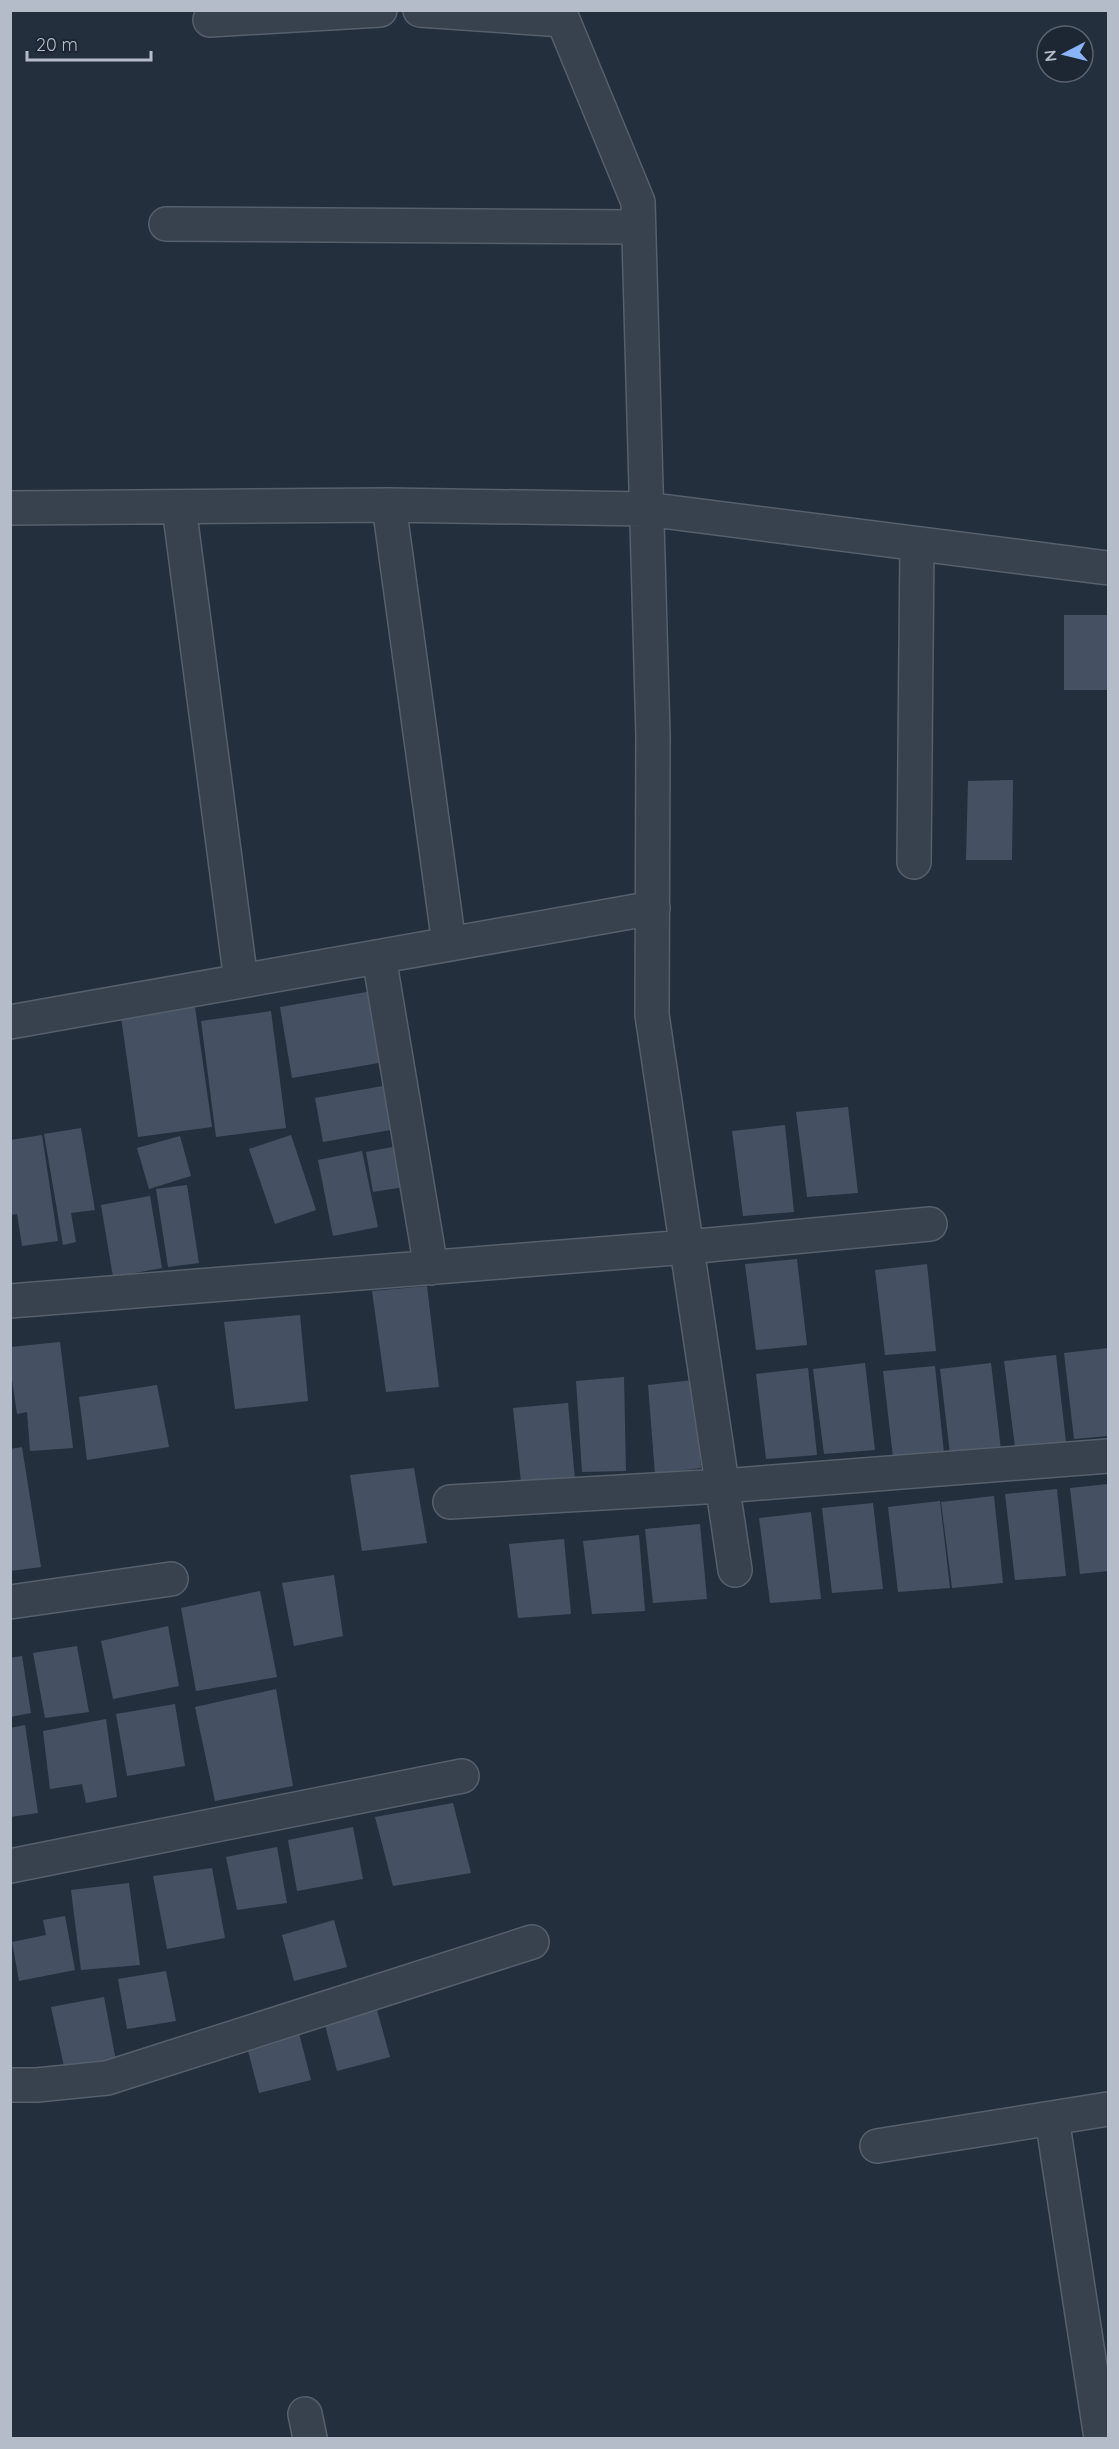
<svg xmlns="http://www.w3.org/2000/svg" width="1119" height="2449" font-family="Quicksand,sans-serif">
	<style>
		.building { fill: #455162 }
		.lines { fill: none; stroke-linecap: round; stroke-linejoin: round }
		.minor-casing { stroke: #565f6c; stroke-width: 36 }
		.minor { stroke: #38414e; stroke-width: 33 }
	</style>
	<rect width="100%" height="100%" fill="#242f3e"/>
	<!-- building -->
	<path class="building" d="M1064,615H1108V690H1064Z
		M1013,780L1012,860H966L968,781Z
		M378,990L390,1061L292,1078L280,1007Z
		M195,1007L212,1127L138,1137L121,1017Z
		M271,1011L286,1128L216,1137L201,1021Z
		M388,1085L396,1129L323,1142L315,1098Z
		M848,1107L858,1193L807,1197L796,1112Z
		M785,1125L794,1212L743,1216L732,1131Z
		M81,1128L95,1210L71,1213L76,1242L63,1245L44,1134Z
		M42,1135L58,1241L22,1246L17,1214L10,1215V1140Z
		M291,1135L316,1210L275,1224L249,1149Z
		M180,1136L191,1176L149,1189L137,1148Z
		M403,1145L410,1186L373,1192L366,1152Z
		M362,1151L378,1227L333,1236L318,1160Z
		M187,1185L199,1263L168,1267L156,1189Z
		M150,1196L162,1268L113,1277L101,1205Z
		M797,1259L807,1345L756,1350L745,1264Z
		M927,1264L936,1351L885,1355L875,1270Z
		M427,1286L439,1387L386,1392L372,1291Z
		M300,1315L308,1401L235,1409L224,1322Z
		M60,1342L73,1448L30,1451L27,1412L17,1414L10,1366V1347Z
		M1108,1348V1436L1074,1439L1064,1353Z
		M1056,1355L1066,1442L1015,1447L1004,1361Z
		M865,1363L875,1450L824,1454L813,1369Z
		M991,1363L1001,1450L950,1454L940,1369Z
		M935,1366L944,1453L893,1457L883,1371Z
		M808,1368L817,1455L766,1459L756,1374Z
		M624,1377L626,1471L582,1472L576,1381Z
		M694,1380L701,1468L655,1474L648,1385Z
		M157,1385L169,1447L87,1460L79,1397Z
		M568,1403L575,1479L521,1482L513,1408Z
		M22,1447L41,1567L10,1571V1449Z
		M414,1468L427,1543L362,1551L350,1475Z
		M1108,1484V1571L1080,1574L1070,1488Z
		M1057,1489L1066,1576L1015,1580L1005,1494Z
		M994,1496L1003,1583L952,1588L941,1502Z
		M940,1501L950,1588L898,1592L888,1507Z
		M873,1503L883,1589L832,1593L822,1508Z
		M811,1512L821,1599L770,1603L759,1518Z
		M700,1524L707,1599L653,1603L645,1529Z
		M639,1535L645,1611L592,1614L583,1541Z
		M564,1539L571,1614L518,1618L509,1544Z
		M334,1575L343,1636L294,1646L282,1583Z
		M260,1591L277,1677L196,1691L181,1608Z
		M168,1626L179,1686L113,1699L101,1641Z
		M77,1646L89,1712L45,1718L33,1653Z
		M22,1656L31,1713L10,1717V1658Z
		M276,1689L293,1786L215,1801L195,1707Z
		M175,1704L185,1766L127,1776L116,1714Z
		M106,1719L117,1797L86,1803L82,1784L50,1789L43,1731Z
		M25,1725L38,1813L10,1817V1728Z
		M453,1803L471,1873L393,1886L375,1817Z
		M353,1827L363,1879L297,1891L288,1840Z
		M277,1847L287,1903L237,1910L226,1857Z
		M212,1868L225,1938L167,1949L153,1876Z
		M129,1883L140,1965L81,1970L71,1890Z
		M65,1916L75,1970L19,1981L12,1942L46,1935L43,1920Z
		M334,1920L347,1967L294,1981L282,1935Z
		M166,1971L176,2021L127,2029L118,1979Z
		M104,1997L116,2061L65,2071L51,2007Z
		M377,2010L390,2057L337,2071L325,2025Z
		M299,2033L311,2080L259,2093L247,2047Z"/>
	<g class="lines">
		<!-- minor casing -->
		<g class="minor-casing">
			<path id="minor" d="M420,10L563,20L638,202L653,736L652,1015L735,1570
				M210,20L380,10
				M166,224L638,227
				M389,505L449,944
				M179,507L241,981
				M10,508L389,505L646,509L1108,568
				M914,862L917,544
				M379,957L431,1268
				M10,1022L653,908
				M10,1301L687,1247L930,1224
				M450,1502L722,1486L1108,1456
				M10,1602L171,1579
				M10,1866L462,1776
				M10,2085H37L107,2078L532,1942
				M1052,2118L1101,2438
				M877,2146L1108,2109
				M305,2414L310,2438"/>
		</g>
		<!-- minor -->
		<use href="#minor" class="minor"/>
	</g>
	<!-- border -->
	<rect width="1119" height="2449" fill="none" stroke="#b4bcc9" stroke-width="24"/>
	<!-- north arrow -->
	<g transform="translate(1065 54) rotate(263)"><circle r="28" fill="#1d2633" stroke="#59626f" stroke-width="1.5"/>
	<path d="M0-4.5L10 22L0 15L-10 22Z" fill="#8ab4f8"/>
	<text y="-9" font-size="16" font-weight="bold" text-anchor="middle" fill="#b4bcc9">N</text>
	</g>
	<!-- scale -->
	<path d="M27 51v9h124v-9" fill="none" stroke="#b4bcc9" stroke-width="3"/>
	<text x="36" y="51" font-size="18" fill="#b4bcc9" stroke="#1d2633" stroke-width="4.5" paint-order="stroke">20 m</text>
</svg>
